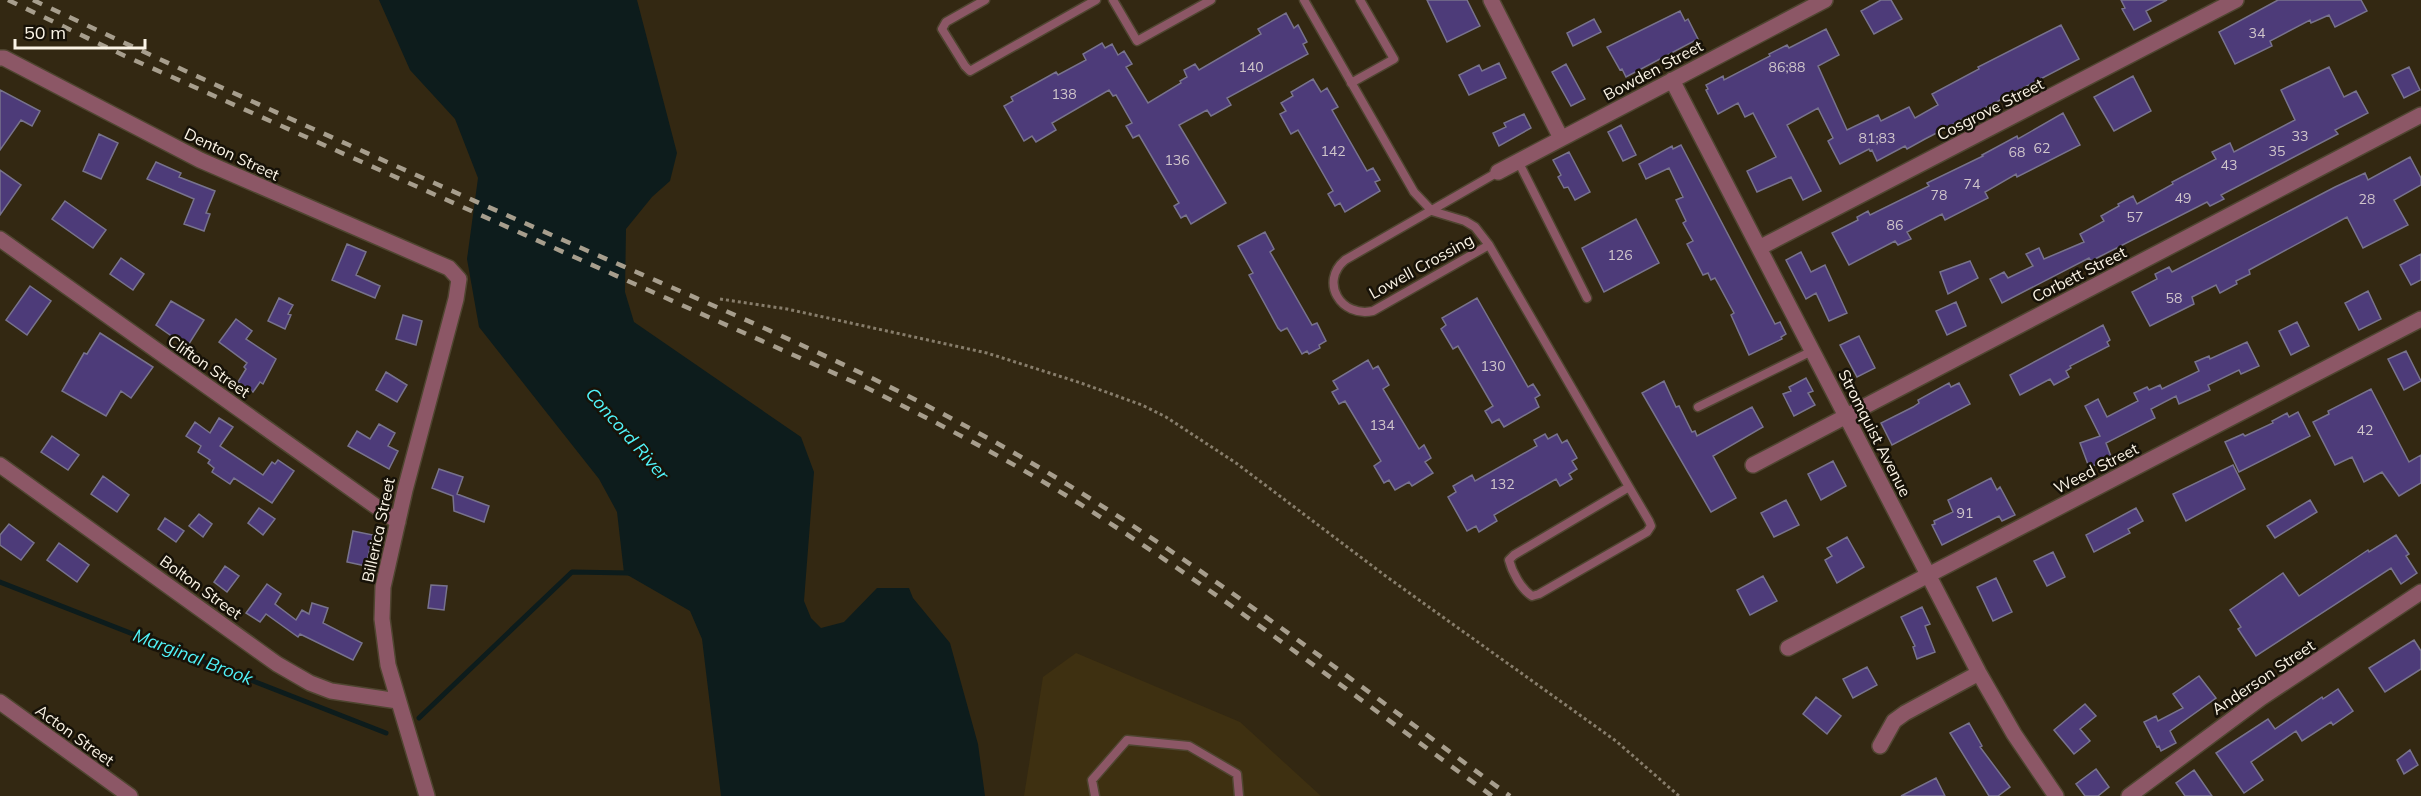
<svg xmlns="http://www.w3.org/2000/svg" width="2421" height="796" font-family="Mulish,sans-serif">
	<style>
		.built { fill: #3e3011 }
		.water { fill: #0d1c1c }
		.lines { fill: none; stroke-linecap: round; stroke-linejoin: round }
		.stream { stroke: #0d1c1c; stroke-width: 5 }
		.building { fill: #4d3b79; stroke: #78738d; stroke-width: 1.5 }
		.lane-casing { stroke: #4f4530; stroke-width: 11 }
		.street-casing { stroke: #4f4530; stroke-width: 18 }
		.path { stroke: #877d6b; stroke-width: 3; stroke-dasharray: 3 3; stroke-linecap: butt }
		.lane { stroke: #8c5766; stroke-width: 8 }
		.street { stroke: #8c5766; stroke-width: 15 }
		.rail { stroke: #a79e8d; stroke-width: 4.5; stroke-dasharray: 10 10; stroke-linecap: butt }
		.labels { text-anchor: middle; stroke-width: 5; stroke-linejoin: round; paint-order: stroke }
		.number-label { font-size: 14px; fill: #d0c6cb }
		.street-label { font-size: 16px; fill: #fbf4e6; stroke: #171208 }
		.water-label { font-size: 18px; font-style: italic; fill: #51f4fa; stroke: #171208 }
	</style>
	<rect width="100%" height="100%" fill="#332812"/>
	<!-- built -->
	<path class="built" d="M1076,653L1240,722L1321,796H1024L1043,677Z"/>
	<!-- water -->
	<path class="water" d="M379,0H637L677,153L670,181L652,197L626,229L625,292L634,322L801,437L814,472L804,601L811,618L821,628L844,622L877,588H909L913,598L950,643L978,744L985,796H721L702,639L690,611L624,573L617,512L599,479L479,327L467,259L478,178L455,119L410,70Z"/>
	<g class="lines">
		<!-- stream -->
		<path class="stream" d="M0,582L386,733
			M419,718L572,572L629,573"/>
	</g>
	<!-- building -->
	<path class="building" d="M1427,0H1467L1480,26L1447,42Z
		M1881,0H1891L1902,19L1874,34L1861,11Z
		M2121,0H2167L2146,11L2151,21L2134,30L2122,9L2125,8Z
		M2278,0H2361L2367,11L2335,27L2329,15L2311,23L2310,20L2270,41L2272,46L2235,64L2219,32Z
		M1680,11L1685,21L1688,19L1698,39L1626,77L1622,69L1620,70L1607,47Z
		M1286,13L1294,28L1298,25L1307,42L1303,44L1308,54L1227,98L1231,105L1211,116L1207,110L1179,125L1226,203L1191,224L1186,215L1181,218L1174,206L1179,203L1139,135L1133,138L1126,126L1132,123L1116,95L1113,96L1109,90L1052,123L1056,130L1036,142L1032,136L1024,141L1004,106L1013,101L1011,97L1031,86L1056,72L1058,75L1086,60L1083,54L1102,43L1105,48L1112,44L1118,55L1124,51L1132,64L1126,67L1148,103L1181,83L1180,81L1187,77L1184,70L1195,64L1199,70L1261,34L1258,29Z
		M1594,19L1601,32L1573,46L1567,33Z
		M2061,25L2079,59L1925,139L1907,149L1905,146L1877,161L1872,150L1870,151L1869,149L1840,164L1828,141L1833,138L1818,108L1787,125L1821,191L1803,200L1791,177L1757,192L1747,171L1776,157L1753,113L1745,117L1738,103L1718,114L1706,90L1708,89L1706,85L1723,76L1724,80L1770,56L1769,54L1787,45L1789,48L1826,29L1839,55L1818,66L1847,130L1878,115L1881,121L1909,107L1915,118L1938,105L1932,94L1979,69L1978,67Z
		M1499,63L1506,78L1469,95L1459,75L1479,65L1482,71Z
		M1566,64L1585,99L1571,106L1552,72Z
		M2329,67L2344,97L2356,91L2368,113L2335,130L2338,134L2221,195L2224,199L2210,206L2207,202L2091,261L2089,258L2002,303L1990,279L2004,272L2008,278L2033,266L2026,254L2039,248L2044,259L2084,242L2080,234L2104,221L2101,216L2119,206L2118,204L2133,196L2137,204L2173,184L2172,182L2216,159L2212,152L2230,143L2234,152L2295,120L2281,90Z
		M2409,67L2420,90L2404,98L2392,75Z
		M2133,76L2151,111L2114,131L2094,97Z
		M1313,79L1321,92L1327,88L1338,107L1332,110L1367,171L1373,168L1380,180L1375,182L1380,191L1345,212L1340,203L1335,206L1328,194L1333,191L1298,130L1291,134L1280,114L1286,111L1281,103L1293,96L1291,92Z
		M0,90L40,111L32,126L21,120L0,150Z
		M2063,113L2080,145L2017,177L2016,174L1985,192L1988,198L1945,220L1942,214L1907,232L1911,239L1898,245L1895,241L1849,265L1832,233L1858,220L1857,217L1868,211L1870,215L1929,186L1927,183L1983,156L1982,155L2017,136L2018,139Z
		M1524,114L1531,128L1499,146L1493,133L1506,127L1504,123Z
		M1621,125L1636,155L1623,161L1608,132Z
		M99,134L118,143L101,179L83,171Z
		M1681,145L1775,324L1780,322L1786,334L1781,337L1782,339L1749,355L1731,315L1734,313L1715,278L1711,280L1708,273L1703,275L1687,244L1693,241L1683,223L1686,221L1676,200L1683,197L1669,168L1646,179L1639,164L1672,146L1673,149Z
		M1569,152L1590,192L1575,200L1568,187L1564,188L1558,177L1561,175L1553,160Z
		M2410,157L2421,178V185L2394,200L2408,225L2363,248L2347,217L2249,270L2250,274L2236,281L2237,284L2220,293L2216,285L2192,297L2194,304L2150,326L2132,292L2157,279L2155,274L2169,267L2172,272L2335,187L2365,173L2368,180Z
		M156,162L181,173L179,177L215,191L206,213L210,214L204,231L184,224L194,199L147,179Z
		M0,170L21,185L0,215Z
		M65,201L106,230L93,248L52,219Z
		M1636,219L1659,263L1604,292L1582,248Z
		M1265,232L1274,249L1270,252L1312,325L1317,323L1326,341L1319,345L1320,348L1309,354L1307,351L1302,354L1287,328L1281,331L1278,328L1249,275L1253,273L1238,246Z
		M347,244L366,252L356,275L380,286L375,298L332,280Z
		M1801,252L1811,272L1825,265L1847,313L1829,321L1816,293L1806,299L1786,260Z
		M2421,254V280L2411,285L2400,265Z
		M121,258L144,274L133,290L110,274Z
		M1970,261L1978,278L1948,294L1940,272Z
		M30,286L51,301L27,335L6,320Z
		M2368,291L2381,319L2359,330L2345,303Z
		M279,298L293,305L288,314L291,315L285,329L268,321Z
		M1477,298L1528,387L1533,384L1540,395L1535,398L1539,407L1504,427L1499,419L1492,423L1485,411L1493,406L1458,346L1453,349L1441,329L1446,325L1442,318Z
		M171,301L204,320L187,347L156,325Z
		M1956,302L1966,326L1947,335L1936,311Z
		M403,315L422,321L416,345L396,339Z
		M236,319L252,331L246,339L276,359L263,384L260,382L253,392L238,382L246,369L244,367L247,363L219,342Z
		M2297,322L2309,346L2291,355L2279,331Z
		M2103,325L2110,340L2107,342L2109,346L2070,366L2071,368L2066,371L2069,377L2054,385L2050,379L2020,395L2010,375Z
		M100,333L153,367L131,398L121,391L106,416L62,391L84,353L87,354Z
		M1859,336L1875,368L1857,377L1840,345Z
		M2247,342L2259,366L2241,374L2239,370L2208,385L2210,390L2179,404L2176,396L2151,409L2155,418L2106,443L2112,459L2089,467L2080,443L2100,436L2085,406L2098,399L2107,417L2138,401L2134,393L2147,387L2149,390L2160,385L2162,389L2199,371L2195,362L2209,356L2210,359Z
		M2406,351L2421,381L2404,390L2388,359Z
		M1368,360L1373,369L1378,366L1389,385L1383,389L1419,449L1424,445L1431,458L1425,462L1433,473L1412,486L1409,482L1395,490L1389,480L1384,483L1374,466L1381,461L1345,401L1339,404L1332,392L1338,389L1333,381Z
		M386,372L407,385L397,402L376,390Z
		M1806,378L1813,391L1808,393L1815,405L1794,416L1783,394L1791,391L1789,387Z
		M1664,381L1676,407L1679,406L1692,432L1695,431L1697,436L1752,407L1763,427L1713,456L1736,498L1711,512L1642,393Z
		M1949,383L1951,387L1959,383L1970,404L1892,445L1881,423L1913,407L1919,403L1918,400Z
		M2371,389L2409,462L2421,455V483L2399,496L2382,472L2364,482L2352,457L2335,465L2313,422L2329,414L2328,411Z
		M2298,412L2310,436L2239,472L2225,442L2243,434L2245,436L2273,423L2272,421L2287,413L2289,417Z
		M219,418L233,427L220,446L263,475L272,462L275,464L278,460L294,471L272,503L234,478L230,484L212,472L214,468L208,463L210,460L198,452L201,446L186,436L195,422L210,433Z
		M379,424L395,433L388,446L398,451L389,469L348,446L357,431L370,439Z
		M1545,434L1548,439L1557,434L1562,443L1567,440L1577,458L1572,461L1577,469L1569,474L1572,479L1560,486L1556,479L1494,515L1497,521L1479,532L1476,526L1467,531L1448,497L1456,492L1453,486L1472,475L1475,481L1537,446L1534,440Z
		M52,436L79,455L68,470L41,452Z
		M1833,461L1846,486L1821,500L1808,474Z
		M2233,465L2245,489L2186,521L2173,494Z
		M439,469L463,477L457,494L489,506L484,522L454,511L453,496L432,488Z
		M103,476L129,495L117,512L91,494Z
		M1991,478L1997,490L2000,487L2015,515L2002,521L1999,516L1942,545L1932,525L1935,524L1934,521L1953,512L1948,500Z
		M1786,500L1799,525L1774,537L1761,513Z
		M2310,500L2317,512L2275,538L2267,526Z
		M259,508L275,519L263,535L248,523Z
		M2136,508L2143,521L2128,529L2130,533L2094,552L2086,535Z
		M199,514L212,524L203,537L189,526Z
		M165,518L184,531L176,542L158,529Z
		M9,524L34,543L21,560L0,545V535Z
		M353,531L373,535L366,566L347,562Z
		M2396,535L2409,554L2406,556L2417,573L2401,584L2391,568L2256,656L2238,629L2241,627L2230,610L2283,573L2299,596L2368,550L2369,552Z
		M1847,537L1864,567L1837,583L1825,560L1832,556L1827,548Z
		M59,543L89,565L77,582L47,560Z
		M2053,552L2065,577L2047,586L2034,561Z
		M225,566L239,576L227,592L214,582Z
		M1763,576L1777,601L1750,615L1737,590Z
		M1996,578L2012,612L1993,621L1977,587Z
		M267,584L281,594L275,604L296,620L302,610L309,614L312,603L328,608L323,623L362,643L353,660L300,634L298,637L266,614L260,622L246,613Z
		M431,585L447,586L444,610L428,608Z
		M1922,607L1930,624L1925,626L1935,652L1917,659L1913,647L1915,646L1901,617Z
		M2414,640L2421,651V669L2385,692L2369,668Z
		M1867,667L1877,685L1853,698L1843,679Z
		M2199,676L2216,698L2170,731L2176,743L2161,751L2159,746L2157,747L2144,722L2156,716L2158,721L2183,708L2173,694Z
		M2338,689L2353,711L2333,725L2331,722L2302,741L2296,731L2251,762L2263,780L2244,793L2216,753L2268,719L2275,729L2322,697L2323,699Z
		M1816,697L1841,716L1827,734L1803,714Z
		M2085,704L2096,716L2080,729L2090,741L2074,754L2054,730Z
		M1969,723L1982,746L1980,747L2010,787L1998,796H1989L1950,733Z
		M2410,750L2418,765L2404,774L2397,760Z
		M2096,769L2109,787L2098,796H2085L2076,784Z
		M2194,770L2212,796H2185L2176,783Z
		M1936,778L1945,796H1901Z"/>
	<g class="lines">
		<!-- lane casing -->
		<g class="lane-casing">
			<path id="lane" d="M985,0L946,22L942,29L965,66L970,71L1096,0
				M1113,0L1137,41L1211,0
				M1304,0L1414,192L1432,211L1465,221L1475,227L1489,245L1629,487L1649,521L1651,526L1647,532L1539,594L1532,596C1521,589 1512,572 1509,560L1514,555L1629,487
				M1351,83L1394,59L1360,0
				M1518,161L1587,298
				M1489,245L1373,311C1341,318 1319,282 1345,260L1498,172
				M1698,407L1812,351
				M1095,796L1092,780L1127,740L1189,746L1237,774L1239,796"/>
		</g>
		<!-- street casing -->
		<g class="street-casing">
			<path id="street" d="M1491,0L1561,138
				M0,58H4L200,160L449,268L459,279L456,299L405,490L383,587L382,619L388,665L427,796
				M1672,80L1979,673L2014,734L2056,796
				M1498,172L1825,0
				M0,239L398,522
				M1759,248L2236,0
				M0,465L277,664L310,683L331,691L398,701
				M1753,465L2421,115
				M1788,648L2421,319
				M0,702L130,796
				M1880,746L1894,721L1905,713L1979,673
				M2129,796L2261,698L2421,592"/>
		</g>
		<!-- path -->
		<path class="path" d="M720,299L787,309L987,353L1081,383L1142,405L1166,417L1236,463L1387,577L1616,741L1679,796"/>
		<!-- lane -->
		<use href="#lane" class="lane"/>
		<!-- street -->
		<use href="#street" class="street"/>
		<!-- rail -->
		<path class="rail" d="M8,0L125,56L865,387C938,423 1011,461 1080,504C1222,594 1356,697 1492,796
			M33,0C217,87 402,169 588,251C728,312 869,371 1002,446C1181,547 1344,675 1510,796"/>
	</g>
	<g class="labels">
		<!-- number labels -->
		<g class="number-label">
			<text x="2257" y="38">34</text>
			<text x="1251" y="72">140</text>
			<text x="1787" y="72">86;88</text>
			<text x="1064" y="99">138</text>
			<text x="2300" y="141">33</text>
			<text x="1877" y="143">81;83</text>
			<text x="2042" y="153">62</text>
			<text x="1333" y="156">142</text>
			<text x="2277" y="156">35</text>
			<text x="2017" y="157">68</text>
			<text x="1177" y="165">136</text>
			<text x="2229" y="170">43</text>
			<text x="1972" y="189">74</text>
			<text x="1939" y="200">78</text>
			<text x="2183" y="203">49</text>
			<text x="2367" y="204">28</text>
			<text x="2135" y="222">57</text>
			<text x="1895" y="230">86</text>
			<text x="1620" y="260">126</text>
			<text x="2174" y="303">58</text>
			<text x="1493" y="371">130</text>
			<text x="1382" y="430">134</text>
			<text x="2365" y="435">42</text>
			<text x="1502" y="489">132</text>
			<text x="1965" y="518">91</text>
		</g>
		<!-- street labels -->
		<g class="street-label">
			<text transform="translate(1653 70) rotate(-28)" y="6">Bowden Street</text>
			<text transform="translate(1990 109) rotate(-27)" y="6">Cosgrove Street</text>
			<text transform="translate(232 154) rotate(25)" y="6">Denton Street</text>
			<text transform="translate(1421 266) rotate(-29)" y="6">Lowell Crossing</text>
			<text transform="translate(2079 274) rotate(-27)" y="6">Corbett Street</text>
			<text transform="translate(209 366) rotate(35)" y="6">Clifton Street</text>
			<text transform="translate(1875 433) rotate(63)" y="6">Stromquist Avenue</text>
			<text transform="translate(2096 468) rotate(-27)" y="6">Weed Street</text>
			<text transform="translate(378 530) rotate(-78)" y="6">Billerica Street</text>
			<text transform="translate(201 587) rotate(36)" y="6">Bolton Street</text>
			<text transform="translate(2263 677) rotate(-34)" y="6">Anderson Street</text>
			<text transform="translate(75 735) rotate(36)" y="6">Acton Street</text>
		</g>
		<!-- water labels -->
		<g class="water-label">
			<text transform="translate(627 434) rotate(49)" y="6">Concord River</text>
			<text transform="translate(193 657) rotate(21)" y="6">Marginal Brook</text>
		</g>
	</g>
	<!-- scale -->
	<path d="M15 39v9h130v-9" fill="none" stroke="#fbf4e6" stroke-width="3"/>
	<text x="24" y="39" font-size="18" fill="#fbf4e6" stroke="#171208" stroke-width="4.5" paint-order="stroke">50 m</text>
</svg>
